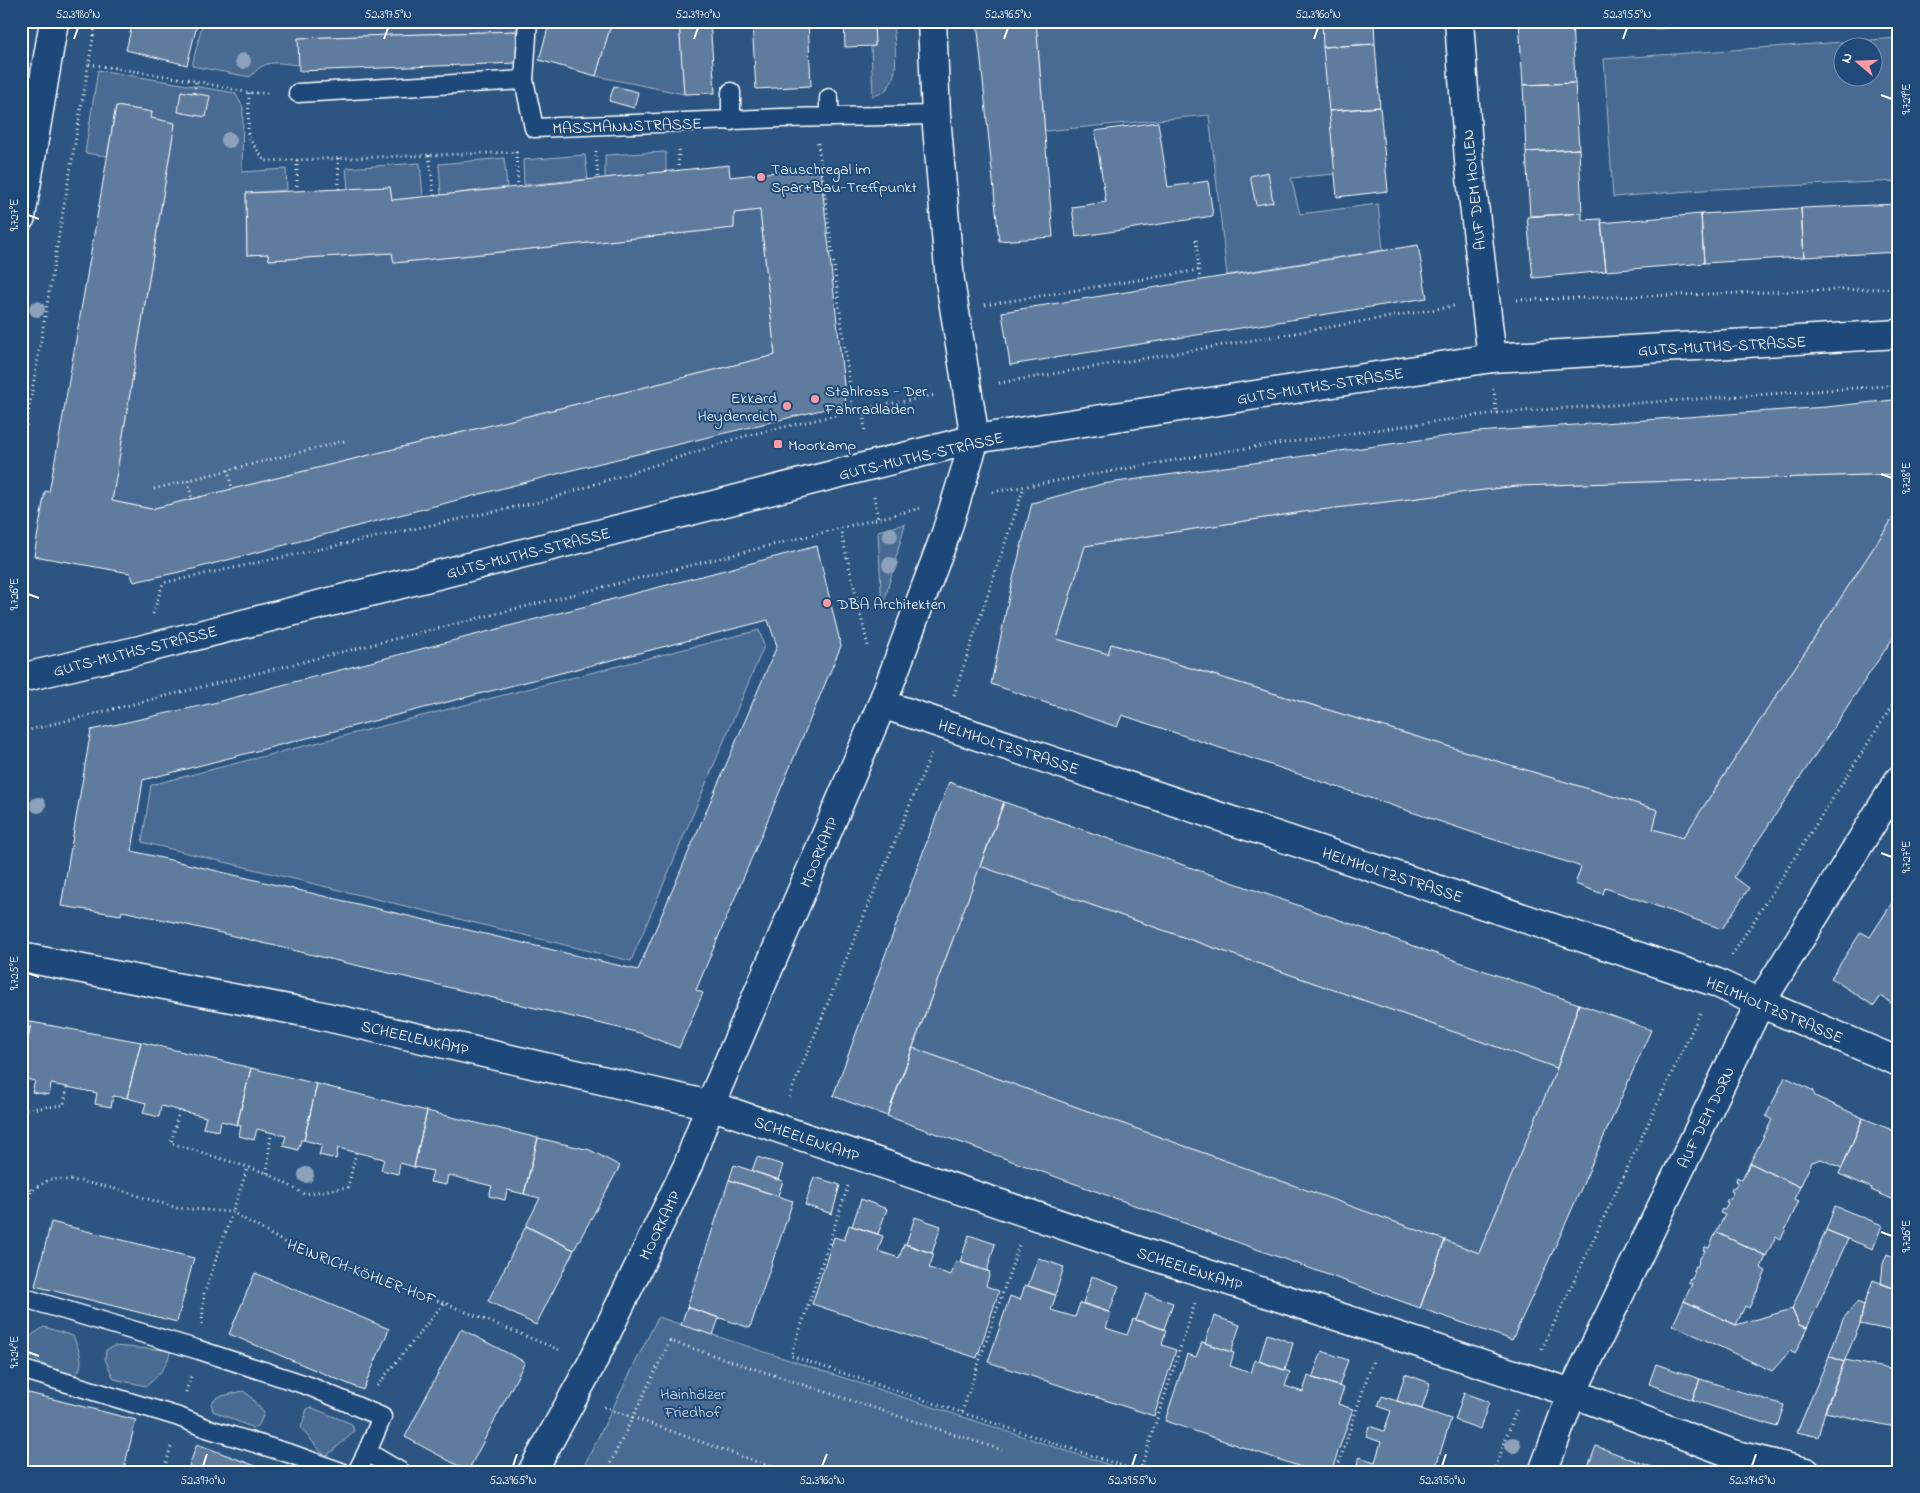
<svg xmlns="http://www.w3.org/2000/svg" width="1920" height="1493" font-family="'Indie Flower',sans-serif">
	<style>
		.green { fill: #486b92; stroke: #a4b5c8; fill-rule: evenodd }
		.building { fill: #5e7c9f; stroke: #fff; fill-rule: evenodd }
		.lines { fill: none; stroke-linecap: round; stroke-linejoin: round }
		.service-casing { stroke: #fff; stroke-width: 21 }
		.minor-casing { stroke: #fff; stroke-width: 31 }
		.tertiary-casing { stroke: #fff; stroke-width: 31 }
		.path { stroke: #fff; stroke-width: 3; stroke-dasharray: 1 4; stroke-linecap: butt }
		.service { stroke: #1f4a7a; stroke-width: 18 }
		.minor { stroke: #1f4a7a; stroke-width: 28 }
		.tertiary { stroke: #1f4a7a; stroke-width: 28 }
		.tree { fill: #8ca2bb }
		.ticks { fill: none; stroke: #fff; stroke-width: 2 }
		.poi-dot { fill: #ff9aa2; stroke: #1f4a7a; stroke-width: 2 }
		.labels { text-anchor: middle; stroke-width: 4; stroke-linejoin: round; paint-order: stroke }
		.street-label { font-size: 16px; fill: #fff; stroke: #1f4a7a }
		.poi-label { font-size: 16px; fill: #fff; stroke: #1f4a7a; text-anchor: start }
		.park-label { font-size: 16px; fill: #dae1e9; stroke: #1f4a7a }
		.neatline { fill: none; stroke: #fff; stroke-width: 2 }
		.ticks-label { font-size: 12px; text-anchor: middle; fill: #fff }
	</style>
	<rect width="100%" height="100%" fill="#2c5582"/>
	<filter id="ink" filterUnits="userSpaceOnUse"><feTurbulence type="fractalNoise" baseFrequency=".02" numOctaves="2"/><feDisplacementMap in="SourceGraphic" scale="10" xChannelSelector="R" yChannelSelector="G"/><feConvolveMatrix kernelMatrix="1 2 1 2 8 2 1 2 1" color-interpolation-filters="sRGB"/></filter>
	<g filter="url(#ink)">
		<!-- green -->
		<path class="green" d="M203,21H519L516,31L299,38V65C276,63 266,58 250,77L192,66Z
			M612,21H679L684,94L596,76Z
			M874,21H893C894,44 905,90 873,96L871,46H875Z
			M1036,21H1322L1335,174L1291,178L1300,214L1378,204L1383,250L1227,275L1209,115L1045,131Z
			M1899,38V181L1716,189L1613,197L1604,59ZM1842,48H1872V78H1842Z
			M98,70L235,93L243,107L242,172L286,169L287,190L246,193L247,255L268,254L269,260L392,253L394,263L734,228V213L760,210L775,355L151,509L112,501L175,124L151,118L152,112L116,106L107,156L85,153Z
			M666,152V172L605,178V155Z
			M585,155L588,179L524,185L523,160Z
			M504,158L507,187L441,195L439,164Z
			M420,163L423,197L392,200L390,187L348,189L346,168Z
			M1899,474V509L1683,838L1653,829L1658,810L1112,644L1108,654L1057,639L1085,546L1303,512L1517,486Z
			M905,524L882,610L878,531Z
			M759,630L764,646L631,961L142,842L151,785Z
			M980,866L1557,1068L1479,1253L913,1048Z
			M658,1317L1131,1472H581Z
			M44,1327L73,1336C80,1352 87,1366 72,1379L22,1353L21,1346L26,1339Z
			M114,1346L163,1350L170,1352C168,1365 156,1379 146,1386L114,1379L105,1359L106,1350Z
			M243,1391L249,1395L264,1413L259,1425L253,1428L213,1411L211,1403L218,1397Z
			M310,1407L352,1424L354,1432L329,1454L325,1455L322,1453L301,1428L307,1409Z"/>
		<!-- building -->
		<path class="building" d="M133,21H198L187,65L126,50Z
			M550,21H612L596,76L539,60Z
			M679,21H710L715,93L684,94Z
			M752,21H808L811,86L756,89Z
			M844,21H874L875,46L845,47Z
			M977,21H1036L1053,237L999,241Z
			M1322,21H1374L1375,44L1323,47Z
			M1519,21H1572L1575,83L1523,85Z
			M1647,21H1792L1647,29Z
			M516,31L518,63L299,71L298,38Z
			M1375,44L1380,107L1329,111L1323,47Z
			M1575,83L1579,149L1526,152L1523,85Z
			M614,86L638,92L634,108L609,101Z
			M181,91L210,96L206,117L178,112Z
			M116,106L152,112L151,118L175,123L112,501L151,509L775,355L760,210L734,213V228L394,263L392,253L269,260L268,254L247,255L246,193L390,187L392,200L729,165L730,177L820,167L846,404L584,467L193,569L134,582L130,573L34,556L45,491L49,492L60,433Z
			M1380,107L1388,191L1337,197L1329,111Z
			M1158,122L1168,187L1208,181L1213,216L1076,237L1072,207L1106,202L1095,131Z
			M1579,149L1582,213L1530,216L1526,152Z
			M1268,172L1273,202L1256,205L1250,176Z
			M1899,204V252L1804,257L1801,208Z
			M1801,208L1804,257L1704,263L1701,214Z
			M1582,213V220L1601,219L1606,271L1533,278L1527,217Z
			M1701,214L1704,263L1606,271L1601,223Z
			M1418,245L1427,298L1010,365L1002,312Z
			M1893,400H1899V474L1517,486L1303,512L1085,546L1057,639L1108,654L1111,644L1658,810L1653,829L1683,838L1899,509V629L1734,877L1749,888L1722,929L1605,888L1603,894L1575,884L1581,867L1567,862L1510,845L1122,715L1117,727L991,684L1011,587L1032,503L1102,484L1477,432L1826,407Z
			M817,546L841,646L696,990L703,993L679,1048L640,1033L179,923L122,911L121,915L61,906L91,730L213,703ZM768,620L777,646L638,970L132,851L143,780Z
			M949,782L1004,802L887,1116L833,1096Z
			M1004,802L1579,1004L1557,1068L980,866Z
			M1899,892V998L1894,1005L1881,996L1874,1006L1831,978L1861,932L1870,937Z
			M1579,1004L1651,1030L1561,1234L1512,1340L1420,1308L1445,1240L1479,1253L1557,1068Z
			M21,1020L31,1022L21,1078Z
			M31,1022L141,1042L127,1098L113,1096L111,1107L95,1104L97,1093L67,1087L51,1084L49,1095L32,1092L35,1081L21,1078Z
			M141,1042L251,1068L237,1125L221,1121L219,1131L203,1128L206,1117L161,1106L159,1117L143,1113L146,1103L127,1098Z
			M913,1048L1445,1240L1420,1308L887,1116Z
			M251,1068L317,1084L304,1140H301L298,1150L283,1146L286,1136L257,1129L254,1140L239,1136L241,1126L237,1125Z
			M1785,1077L1812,1090L1815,1096L1863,1118L1842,1168L1821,1159L1812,1162L1800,1187L1750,1163L1772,1120L1766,1116Z
			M317,1084L427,1111L414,1167L400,1163L398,1174L381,1170L384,1159L338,1148L336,1159L319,1155L322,1145L304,1140Z
			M427,1111L538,1138L524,1194L507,1190L505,1200L489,1196L492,1186L448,1175L446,1185L430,1182L433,1171L414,1167Z
			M1863,1118L1899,1133V1202L1871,1190L1872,1188L1839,1174Z
			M538,1138L590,1150L620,1166L574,1250L526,1226L540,1198L524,1194Z
			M757,1157L783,1165L778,1180L752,1171Z
			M1750,1163L1800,1187L1794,1199L1799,1201L1781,1239L1776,1236L1766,1256L1716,1232L1725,1215L1720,1213L1722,1209L1724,1210L1728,1203L1726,1202L1728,1198L1730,1199L1733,1192L1731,1191L1732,1187L1735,1188L1738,1182L1736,1181L1737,1177L1742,1180Z
			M734,1165L783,1181L778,1196L729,1180Z
			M814,1177L840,1185L832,1214L805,1205Z
			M729,1180L793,1201L750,1328L687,1307Z
			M861,1199L887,1209L878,1234L852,1226Z
			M1835,1206L1882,1225L1873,1249L1826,1230Z
			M915,1217L941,1226L932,1253L906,1244Z
			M51,1222L194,1258L177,1322L35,1286Z
			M849,1225L883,1236L878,1251L899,1258L904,1244L934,1254L929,1268L951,1275L956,1261L990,1272L986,1286L999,1291L977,1358L812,1304L834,1237L844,1240Z
			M526,1226L574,1250L536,1325L488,1301Z
			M1826,1230L1848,1239L1807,1328L1799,1325L1792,1309Z
			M1716,1232L1766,1256L1761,1268L1766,1271L1749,1308L1745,1306L1736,1325L1684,1301L1692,1284L1688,1282L1690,1278L1692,1279L1695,1271L1693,1270L1695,1266L1697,1267L1699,1262L1698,1261L1705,1251L1703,1250L1705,1247L1709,1248Z
			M969,1235L995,1244L987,1271L960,1262Z
			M1887,1254L1899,1259V1290L1881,1284L1883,1264Z
			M1038,1258L1064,1267L1055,1295L1028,1286Z
			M255,1273L389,1329L363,1390L229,1334Z
			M1092,1276L1119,1286L1109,1312L1083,1303Z
			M1873,1280L1899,1290V1332L1860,1324L1864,1305Z
			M1025,1285L1056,1295L1051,1310L1075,1317L1080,1303L1111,1313L1106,1328L1127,1335L1133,1319L1166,1330L1162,1345L1176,1350L1154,1416L988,1362L1010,1296L1020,1300Z
			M1146,1294L1173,1303L1164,1329L1136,1320Z
			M1684,1301L1736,1325L1792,1309L1799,1325L1807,1328L1795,1354L1790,1351L1772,1371L1673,1325Z
			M1857,1302L1864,1305L1860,1324L1844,1362L1829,1356L1843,1319Z
			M687,1307L719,1318L713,1335L681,1325Z
			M1214,1316L1240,1325L1231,1352L1205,1343Z
			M461,1329L525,1362L468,1471L405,1437Z
			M1267,1334L1293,1343L1285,1370L1259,1361Z
			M1202,1342L1234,1353L1230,1366L1251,1373L1255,1360L1290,1372L1285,1386L1303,1392L1308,1376L1344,1388L1338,1404L1353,1409L1331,1472H1316L1165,1421L1187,1354L1196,1357Z
			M1322,1351L1348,1360L1339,1386L1312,1378Z
			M1829,1356L1844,1362L1826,1407L1818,1437L1797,1432Z
			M1845,1360L1899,1371V1428L1825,1412Z
			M1656,1364L1700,1379L1692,1400L1649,1384Z
			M1405,1374L1430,1383L1422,1409L1397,1401Z
			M1700,1379L1784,1405L1777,1427L1692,1400Z
			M21,1391L136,1420L123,1472H53L21,1464Z
			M1464,1393L1489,1402L1480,1429L1455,1420Z
			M1382,1396L1451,1419L1434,1472H1367L1356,1468L1359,1457L1375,1462L1381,1442L1366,1437L1369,1426L1384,1431L1391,1411L1378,1406Z
			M197,1444L253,1465L270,1472H187Z
			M1596,1446L1665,1472H1586Z"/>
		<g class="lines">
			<!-- service casing -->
			<g class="service-casing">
				<path id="service" d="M524,80L528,21
					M731,92V121
					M298,93L524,80L534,128L782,118L936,115
					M829,98V117
					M21,1297L199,1350L309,1386L382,1417L367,1452
					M21,1369L179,1417L206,1428L291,1454L341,1472
					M357,1472L367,1452L401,1472"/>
			</g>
			<!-- minor casing -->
			<g class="minor-casing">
				<path id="minor" d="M1459,21L1469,161L1492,358
					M882,704L1715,982L1760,1003L1899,1062
					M21,957L314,1014L710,1105L1171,1262L1572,1393L1733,1454L1806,1472
					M532,1472L591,1365L688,1165L710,1105L882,704L946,533L975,439L950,281L936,115L932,21
					M1543,1472L1572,1393L1760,1003L1899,780"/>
			</g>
			<!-- tertiary casing -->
			<g class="tertiary-casing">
				<path id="tertiary" d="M21,217L54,21
					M21,678L140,650L975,439L1492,358L1899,334"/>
			</g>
			<!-- path -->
			<path class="path" d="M89,64L196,81L249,93H271
				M194,93L196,81
				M249,93L248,137L265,161L519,152
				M818,143L853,411
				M596,151L598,178
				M516,152L518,186
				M429,155L434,196
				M338,158L339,189
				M297,160V190
				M678,171L679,149
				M1196,240L1200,280
				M1517,300L1899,288
				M985,305L1199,270
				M999,383L1454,306
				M1494,389L1496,412
				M863,409L865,433
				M21,455L96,21
				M228,470L232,489
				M188,481L192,499
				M154,489L348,440
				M993,492L1227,451L1496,413L1899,385
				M874,496L878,518
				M840,528L868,646
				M153,614L163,583L543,501L745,436L863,409L936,395
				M954,695L1024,487
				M21,732L921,508
				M1732,955L1899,695
				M789,1097L931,754
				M21,1110L64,1105L67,1087
				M179,1111L171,1143L267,1173L304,1194L348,1187L356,1153
				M21,1171L31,1191
				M267,1173L271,1133
				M848,1186L791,1356L1141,1472
				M21,1237L31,1191L50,1179L80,1181L120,1190L177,1208L232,1212L294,1248L444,1303L562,1351
				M202,1324L204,1294L248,1167
				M1542,1349L1701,1011
				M377,1386L444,1303
				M186,1392L191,1376
				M604,1407L785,1472
				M962,1412L1019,1245
				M1140,1471L1195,1303
				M163,1472L172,1444
				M606,1472L670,1341L1002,1450
				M1336,1472L1373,1360
				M1494,1472L1517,1408"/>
			<!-- service -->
			<use href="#service" class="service"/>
			<!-- minor -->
			<use href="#minor" class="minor"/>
			<!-- tertiary -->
			<use href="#tertiary" class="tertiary"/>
		</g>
		<!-- trees -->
		<g class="tree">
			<circle cx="243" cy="61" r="8"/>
			<circle cx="229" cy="140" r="8"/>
			<circle cx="37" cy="309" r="8"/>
			<circle cx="890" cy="535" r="8"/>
			<circle cx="890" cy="565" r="8"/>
			<circle cx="38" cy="805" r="8"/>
			<circle cx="306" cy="1175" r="8"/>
			<circle cx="1513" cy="1445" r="8"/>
		</g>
	</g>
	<!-- ticks -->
	<path class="ticks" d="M74,39L78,28M384,39L388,28M694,39L698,28M1004,39L1008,28M1314,39L1318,28M1623,39L1627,28M1881,95L1892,99M28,215L39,219M1881,474L1892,478M28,594L39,598M1881,853L1892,857M28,973L39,977M1881,1232L1892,1236M28,1352L39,1356M203,1466L207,1454M513,1466L517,1454M822,1466L827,1454M1132,1466L1136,1454M1442,1466L1446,1454M1752,1466L1756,1454"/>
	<!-- markers -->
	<g class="poi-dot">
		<circle cx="761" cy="177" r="5"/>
		<circle cx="815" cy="399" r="5"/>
		<circle cx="787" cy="406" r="5"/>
		<rect x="773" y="439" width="10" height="10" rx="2.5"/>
		<circle cx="827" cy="603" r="5"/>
	</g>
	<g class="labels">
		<!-- street labels -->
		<g class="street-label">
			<text transform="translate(627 125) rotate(-2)" y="6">MASSMANNSTRASSE</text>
			<text transform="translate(1473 190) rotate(-96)" y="6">AUF DEM HOLLEN</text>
			<text transform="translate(1722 345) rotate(-3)" y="6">GUTS-MUTHS-STRASSE</text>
			<text transform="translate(1320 385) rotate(-9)" y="6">GUTS-MUTHS-STRASSE</text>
			<text transform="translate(921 455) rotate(-13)" y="6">GUTS-MUTHS-STRASSE</text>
			<text transform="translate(528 552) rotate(-14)" y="6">GUTS-MUTHS-STRASSE</text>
			<text transform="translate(135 650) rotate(-14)" y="6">GUTS-MUTHS-STRASSE</text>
			<text transform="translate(1009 746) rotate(18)" y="6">HELMHOLTZSTRASSE</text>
			<text transform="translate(818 852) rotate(-67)" y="6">MOORKAMP</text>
			<text transform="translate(1393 874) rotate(18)" y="6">HELMHOLTZSTRASSE</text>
			<text transform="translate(1775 1009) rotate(23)" y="6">HELMHOLTZSTRASSE</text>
			<text transform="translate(415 1037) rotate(13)" y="6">SCHEELENKAMP</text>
			<text transform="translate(1705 1117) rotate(-64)" y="6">AUF DEM DORN</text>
			<text transform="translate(807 1138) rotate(19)" y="6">SCHEELENKAMP</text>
			<text transform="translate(659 1225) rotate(-64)" y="6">MOORKAMP</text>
			<text transform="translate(1190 1268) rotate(18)" y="6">SCHEELENKAMP</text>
			<text transform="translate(362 1271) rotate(21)" y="6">HEINRICH-KÖHLER-HOF</text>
		</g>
		<!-- poi labels -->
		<g class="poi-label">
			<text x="771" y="174">Tauschregal im<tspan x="771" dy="18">Spar+Bau-Treffpunkt</tspan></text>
			<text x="825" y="396">Stahlross - Der<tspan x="825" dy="18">Fahrradladen</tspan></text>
			<text x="777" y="403" text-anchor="end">Ekkard<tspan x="777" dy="18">Heydenreich</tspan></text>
			<text x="788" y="450">Moorkamp</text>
			<text x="837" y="609">DBA Architekten</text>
		</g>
		<!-- park labels -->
		<g class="park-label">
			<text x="693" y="1399">Hainhölzer<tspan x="693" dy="18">Friedhof</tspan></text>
		</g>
	</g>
	<!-- margin -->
	<rect width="1920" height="1493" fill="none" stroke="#1f4a7a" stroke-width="55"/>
	<!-- north arrow -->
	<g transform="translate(1858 62) rotate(289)"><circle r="24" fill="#1f4a7a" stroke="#7992af"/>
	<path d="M0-4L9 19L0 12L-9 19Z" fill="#ff9aa2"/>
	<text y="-8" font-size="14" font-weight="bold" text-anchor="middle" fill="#ffffff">N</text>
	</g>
	<rect x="28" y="28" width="1864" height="1438" class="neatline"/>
	<g class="ticks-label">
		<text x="78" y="18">52.3980°N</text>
		<text x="388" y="18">52.3975°N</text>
		<text x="698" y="18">52.3970°N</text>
		<text x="1008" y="18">52.3965°N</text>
		<text x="1318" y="18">52.3960°N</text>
		<text x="1627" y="18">52.3955°N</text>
		<text transform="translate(1906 99) rotate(-90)" y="4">9.729°E</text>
		<text transform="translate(14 215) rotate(-90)" y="4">9.727°E</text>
		<text transform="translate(1906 478) rotate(-90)" y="4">9.728°E</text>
		<text transform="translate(14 594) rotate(-90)" y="4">9.726°E</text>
		<text transform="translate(1906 857) rotate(-90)" y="4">9.727°E</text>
		<text transform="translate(14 973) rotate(-90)" y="4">9.725°E</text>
		<text transform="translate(1906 1236) rotate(-90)" y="4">9.726°E</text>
		<text transform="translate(14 1352) rotate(-90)" y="4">9.724°E</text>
		<text x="203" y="1484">52.3970°N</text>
		<text x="513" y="1484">52.3965°N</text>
		<text x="822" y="1484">52.3960°N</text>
		<text x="1132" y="1484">52.3955°N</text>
		<text x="1442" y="1484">52.3950°N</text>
		<text x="1752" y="1484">52.3945°N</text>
	</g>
</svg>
